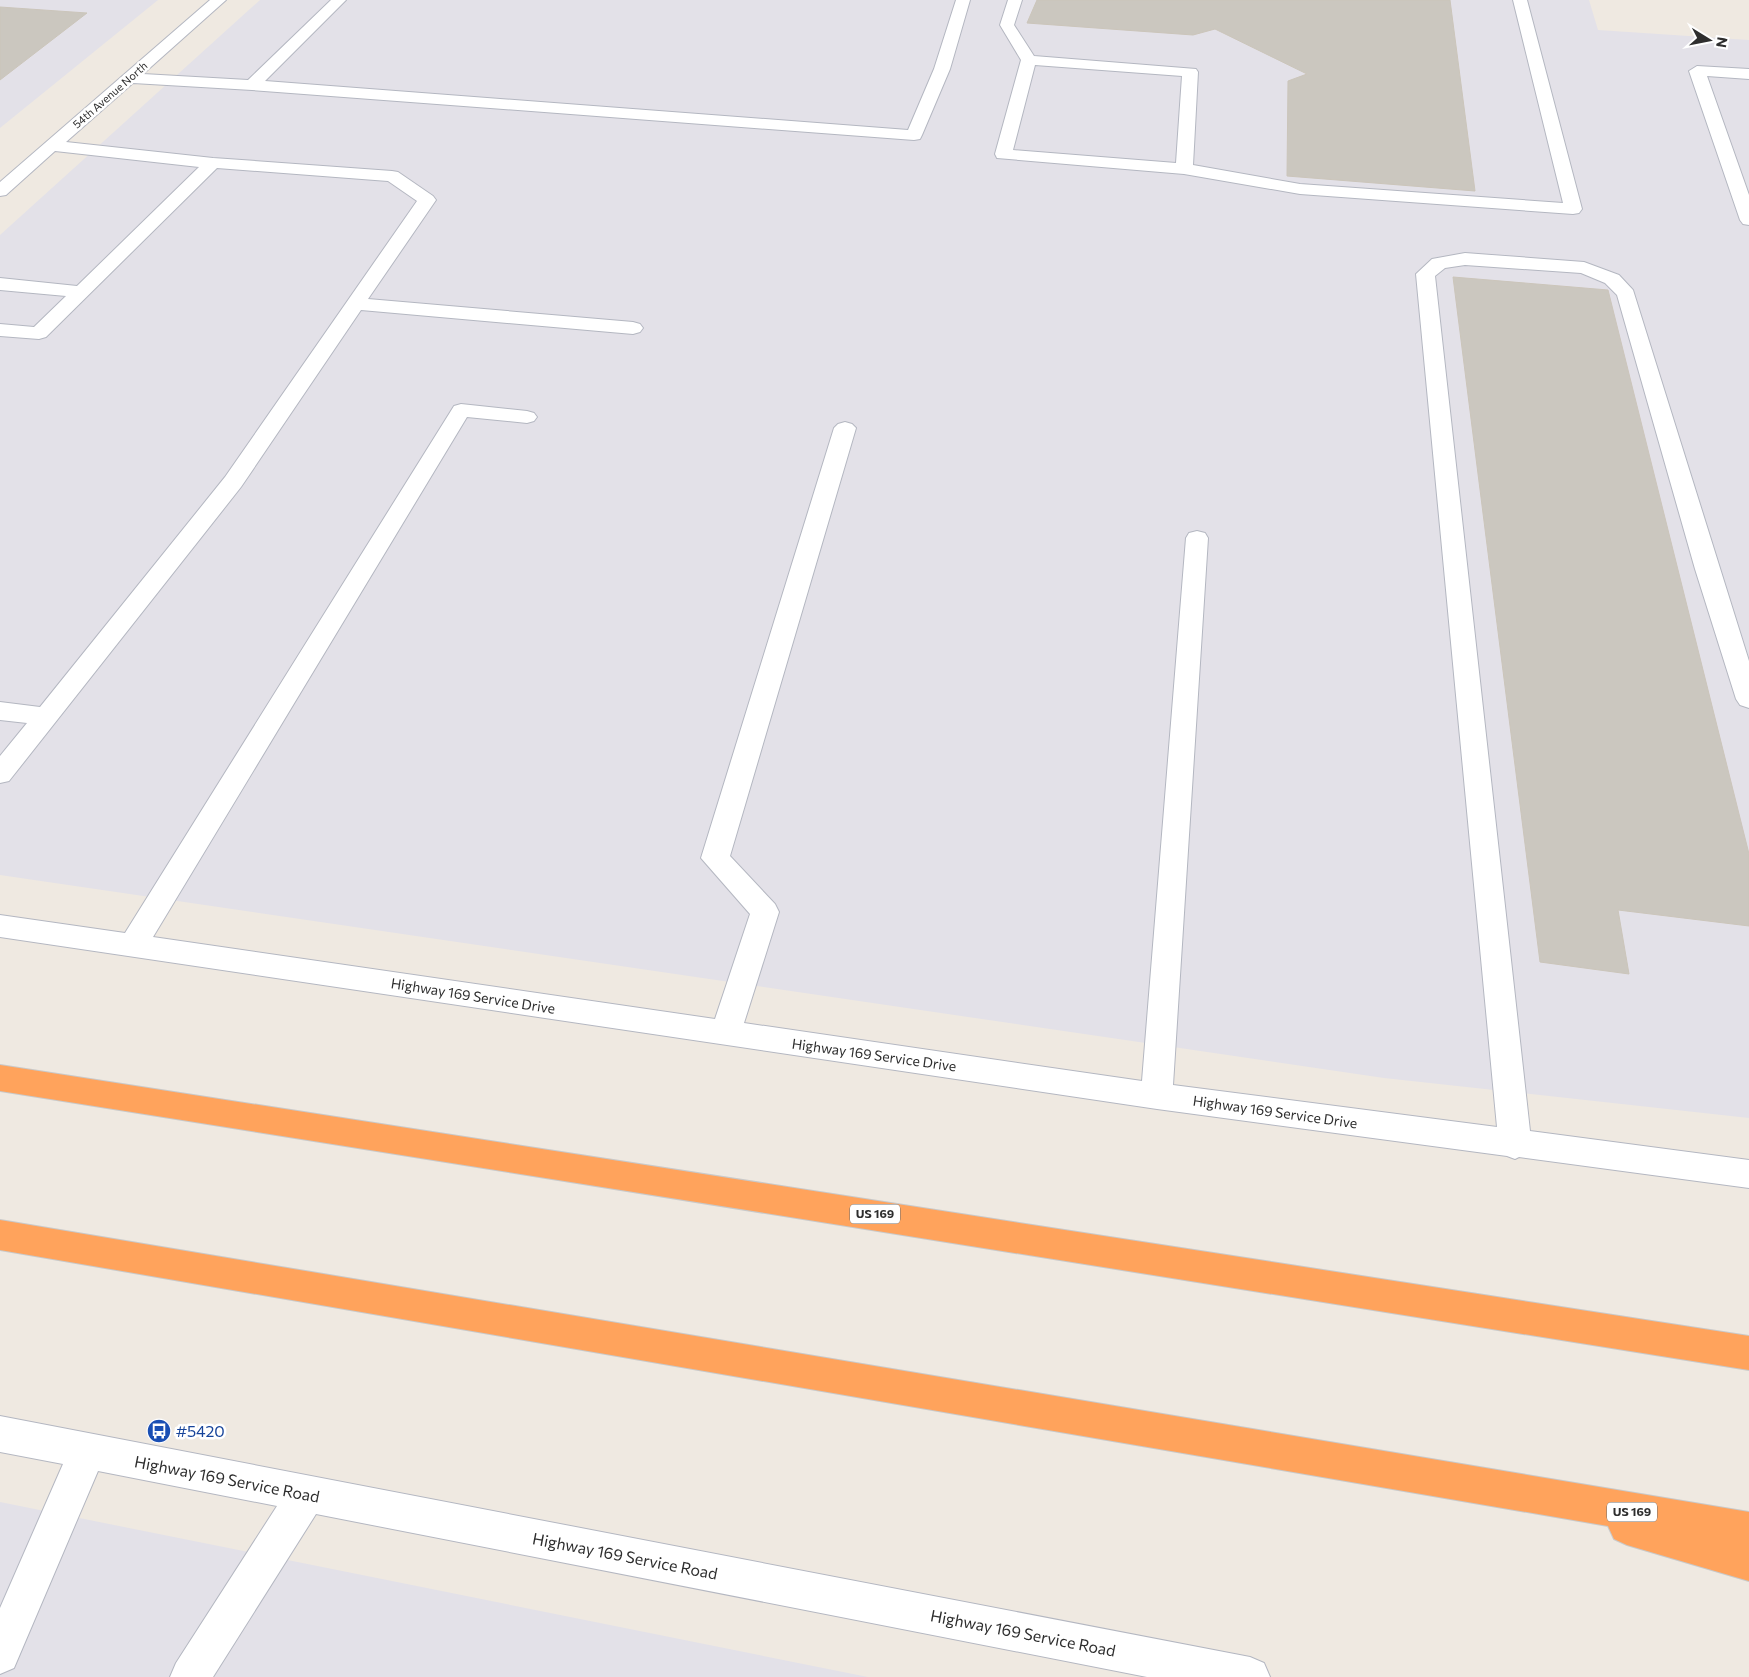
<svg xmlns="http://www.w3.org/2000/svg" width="1749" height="1677" font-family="Commissioner,sans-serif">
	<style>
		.industrial { fill: #e3e1e8 }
		.building { fill: #cbc7bf; stroke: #cbc5ba }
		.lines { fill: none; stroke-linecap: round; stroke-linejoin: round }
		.minor-casing { stroke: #b4b7c1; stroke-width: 2 }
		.highway-casing { stroke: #c9c9c9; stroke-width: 2 }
		.minor { fill: #fff; fill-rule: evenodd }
		.highway { fill: #ffa35c; fill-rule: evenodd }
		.labels { text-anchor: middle; stroke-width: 5; stroke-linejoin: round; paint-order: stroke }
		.far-street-label { font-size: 11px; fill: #2e2e2e; stroke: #fff }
		.shield { fill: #fff; stroke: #6d6d6d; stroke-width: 1 }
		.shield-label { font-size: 12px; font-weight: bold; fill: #2e2e2e }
		.street-label { font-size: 14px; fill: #2e2e2e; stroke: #fff }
		.near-transit-label { font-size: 16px; fill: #164399; stroke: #fff; text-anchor: start }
		.near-street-label { font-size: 16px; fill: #2e2e2e; stroke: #fff }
	</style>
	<rect width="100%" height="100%" fill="#efe9e1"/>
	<!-- industrial -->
	<path class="industrial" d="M0,0H158L0,128Z
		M260,0H1589L1598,30L1749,40V1118L1384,1078L0,875V235Z
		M0,1502L868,1677H0Z"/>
	<!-- building -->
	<path class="building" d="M1037,0H1450L1475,191L1287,176L1288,81L1307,74L1215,29L1193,35L1027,23Z
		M0,7L87,13L0,80Z
		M1453,277L1608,290L1749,854V926L1618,910L1629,974L1540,962Z"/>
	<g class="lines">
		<!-- minor casing -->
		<g class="minor-casing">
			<path id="minor" d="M210,0H226L143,74L248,80L331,0H346L265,81L908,130L934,69L956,0H970L950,69L922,135L920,139L914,140L252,90L133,83L66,142L213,158L392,171L398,172L433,196L436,200L368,299L633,322L640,324L643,328L640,332L633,334L361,310L241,487L9,781L0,783V756L27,723L0,720V702L40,707L225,477L417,201L388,181L217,168L46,337L39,339L0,336V324L34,327L66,296L0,290V278L77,286L199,167L55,151L6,195L0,196V182Z
				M1008,0H1022L1014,25L1034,56L1196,69L1198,72L1193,165L1300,184L1563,203L1513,0H1527L1582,209L1579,213L1573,214L1300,194L1184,174L997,158L995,154L1021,60L1000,25ZM1035,65L1182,76L1176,163L1013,150Z
				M1697,66L1749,69V79L1707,76L1749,195V225L1743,224L1740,220L1689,71Z
				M1465,253L1584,262L1619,275L1633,290L1749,661V708L1740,705L1736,699L1695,569L1617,295L1605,283L1581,273L1465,265L1445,268L1435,276L1530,1131L1749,1160V1188L1519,1157L1515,1159L1507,1156L1157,1109L0,937V915L125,933L454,406L461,404L527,411L534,413L537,417L534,421L527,423L467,417L153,937L715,1019L750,914L701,858L834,428L838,424L845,422L852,424L856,428L730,856L775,904L779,912L744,1023L1142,1081L1186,538L1189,533L1197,531L1205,533L1208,538L1173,1085L1497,1127L1416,274L1432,259Z
				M0,1416L1250,1657L1264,1663L1270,1677H1147L316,1514L213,1677H170L176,1663L277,1506L98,1471L14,1668L0,1674V1608L63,1464L0,1452Z"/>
		</g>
		<!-- highway casing -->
		<g class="highway-casing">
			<path id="highway" d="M0,1065L1749,1336V1370L0,1091Z
				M0,1220L1749,1512V1581L1627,1545L1614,1539L1608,1526L0,1250Z"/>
		</g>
		<!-- minor -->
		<use href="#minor" class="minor"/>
		<!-- highway -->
		<use href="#highway" class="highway"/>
	</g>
	<!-- icons -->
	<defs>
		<g id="bus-disc" transform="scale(1.25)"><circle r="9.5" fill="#1a4fb4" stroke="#fff"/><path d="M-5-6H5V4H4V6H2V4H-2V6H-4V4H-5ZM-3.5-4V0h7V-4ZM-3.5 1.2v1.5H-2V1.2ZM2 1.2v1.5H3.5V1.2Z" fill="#fff"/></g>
	</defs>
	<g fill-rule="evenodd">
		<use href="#bus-disc" x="159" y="1431"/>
	</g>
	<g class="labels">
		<!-- far-street labels -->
		<g class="far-street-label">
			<text transform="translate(110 95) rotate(-41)" y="4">54th Avenue North</text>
		</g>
		<!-- shield labels -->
		<g class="shield">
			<rect x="850" y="1204.5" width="50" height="19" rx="4"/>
			<rect x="1607" y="1502.5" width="50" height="19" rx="4"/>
		</g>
		<g class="shield-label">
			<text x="875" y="1218">US 169</text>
			<text x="1632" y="1516">US 169</text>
		</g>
		<!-- street labels -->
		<g class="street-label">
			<text transform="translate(473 996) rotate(9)" y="5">Highway 169 Service Drive</text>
			<text transform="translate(874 1055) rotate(8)" y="5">Highway 169 Service Drive</text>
			<text transform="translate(1275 1112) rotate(8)" y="5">Highway 169 Service Drive</text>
		</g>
		<!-- near-transit labels -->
		<g class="near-transit-label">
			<text x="176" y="1437">#5420</text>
		</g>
		<!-- near-street labels -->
		<g class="near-street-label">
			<text transform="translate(227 1479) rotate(11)" y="6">Highway 169 Service Road</text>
			<text transform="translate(625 1556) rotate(11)" y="6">Highway 169 Service Road</text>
			<text transform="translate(1023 1633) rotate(11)" y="6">Highway 169 Service Road</text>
		</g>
	</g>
	<!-- north arrow -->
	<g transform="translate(1709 40) rotate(100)" stroke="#ffffff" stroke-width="4" paint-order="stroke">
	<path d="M0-4L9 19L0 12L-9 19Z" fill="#2e2e2e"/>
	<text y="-8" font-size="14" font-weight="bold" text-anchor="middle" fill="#2e2e2e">N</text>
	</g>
</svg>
